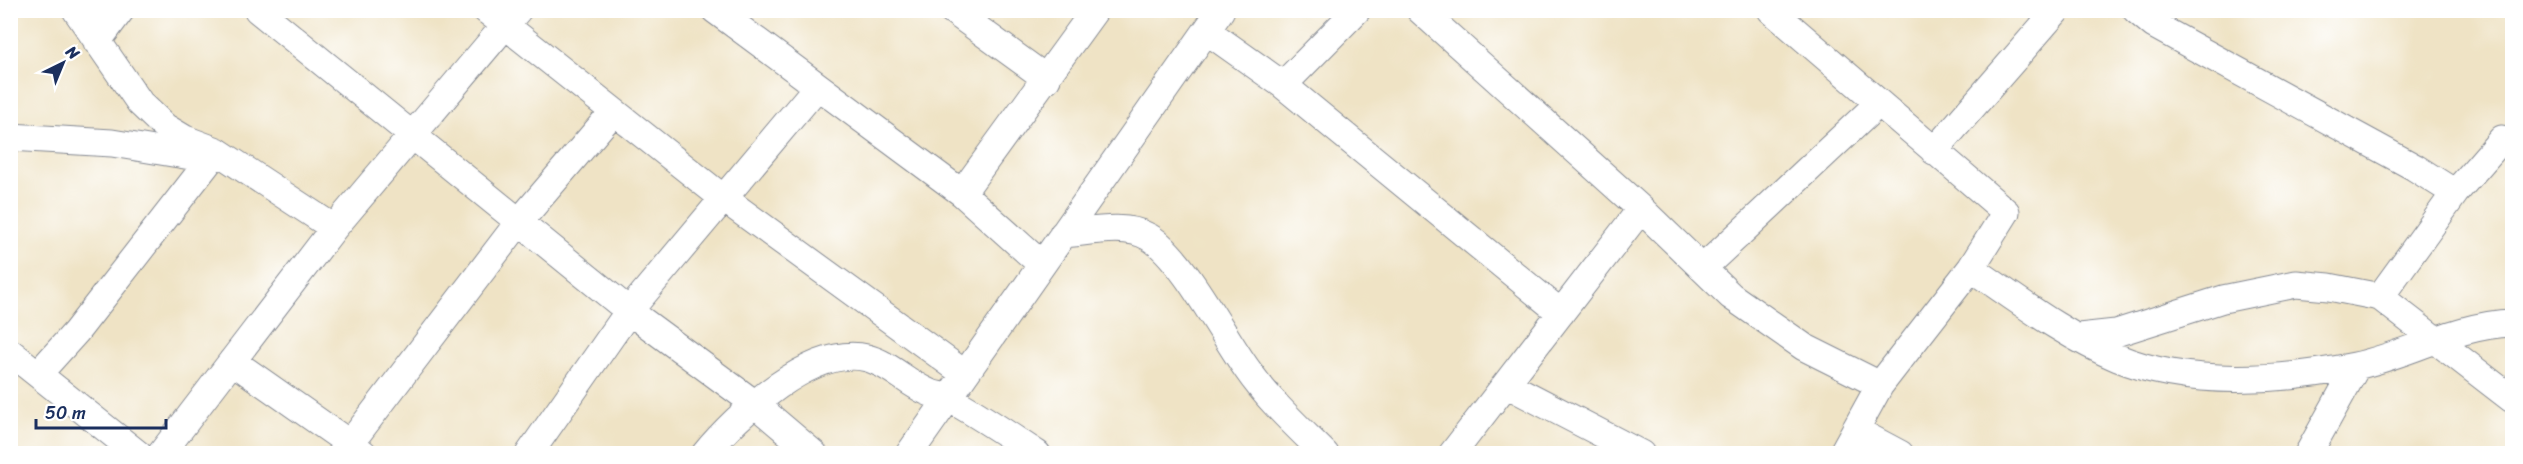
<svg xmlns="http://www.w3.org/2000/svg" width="2523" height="464" font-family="Sriracha,sans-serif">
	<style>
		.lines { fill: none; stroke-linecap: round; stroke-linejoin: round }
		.minor-casing { stroke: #858992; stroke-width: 29 }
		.minor { stroke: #fff; stroke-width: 27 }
	</style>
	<rect width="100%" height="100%" fill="#fff"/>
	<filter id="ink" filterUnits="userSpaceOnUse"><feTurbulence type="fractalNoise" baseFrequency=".0167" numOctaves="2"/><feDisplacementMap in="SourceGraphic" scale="12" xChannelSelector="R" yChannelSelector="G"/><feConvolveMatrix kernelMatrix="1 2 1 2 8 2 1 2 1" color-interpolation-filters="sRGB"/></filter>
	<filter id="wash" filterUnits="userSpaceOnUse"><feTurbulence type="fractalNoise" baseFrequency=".008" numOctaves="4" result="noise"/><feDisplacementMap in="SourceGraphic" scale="24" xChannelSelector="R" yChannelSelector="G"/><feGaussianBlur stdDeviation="1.35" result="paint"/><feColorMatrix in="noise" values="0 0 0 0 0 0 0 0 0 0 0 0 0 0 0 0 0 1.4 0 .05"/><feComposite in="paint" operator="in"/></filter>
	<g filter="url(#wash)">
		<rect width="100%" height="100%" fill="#efe3c5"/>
	</g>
	<g filter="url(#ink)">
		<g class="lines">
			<!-- minor casing -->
			<g class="minor-casing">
				<path id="minor" d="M76,10L140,103L165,127L185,139L217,151L334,228
					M258,10L629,311L755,404L814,454
					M486,10L723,198L965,374
					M715,10L962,193L1041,264
					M952,10L1047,79
					M1420,10L1641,209L1731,296L1804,347L1880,385
					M1771,10L2006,212L1971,268L1880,385L1842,454
					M2136,10L2154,25L2414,167L2455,193
					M1207,31L1283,85L1561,313
					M97,42L121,10
					M1283,85L1357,10
					M10,137L112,143L209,159
					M1934,151L2057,10
					M962,193L1095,10
					M1063,234C1090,232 1125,223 1149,237C1182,256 1223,336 1247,369C1269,401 1298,427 1325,454
					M1703,268L1879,103
					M1971,268C2018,300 2065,336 2118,358C2188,387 2282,381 2355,366C2408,355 2456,325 2512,323
					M2380,297L2455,193L2502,139L2512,147
					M2079,337L2116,333L2223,299L2296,284L2329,287L2380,297L2512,399
					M10,352L138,454
					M232,361L363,453
					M39,373L76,332L217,151
					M1506,384L1641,454
					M1855,430L1900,454
					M161,454L334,228L518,10
					M342,454L519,222L613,112
					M529,454L629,311L817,87
					M705,454C737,415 813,344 867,358C888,363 906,382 926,391C933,395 941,395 948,398C978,414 1008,435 1037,454
					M909,454L1221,10
					M1452,454L1641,209
					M2308,454L2357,366"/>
			</g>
			<!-- minor -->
			<use href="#minor" class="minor"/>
		</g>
	</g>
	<!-- margin -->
	<rect width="2523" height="464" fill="none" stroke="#fff" stroke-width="36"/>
	<!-- north arrow -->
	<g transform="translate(63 63) rotate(43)" stroke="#ffffff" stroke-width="4.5" paint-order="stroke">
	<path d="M0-4.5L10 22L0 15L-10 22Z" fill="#1b2f5e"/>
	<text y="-9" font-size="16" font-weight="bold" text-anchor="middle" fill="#1b2f5e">N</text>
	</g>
	<!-- scale -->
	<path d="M36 419v9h130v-9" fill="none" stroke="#1b2f5e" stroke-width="3"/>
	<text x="45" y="419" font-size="18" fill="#1b2f5e" stroke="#ffffff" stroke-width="4.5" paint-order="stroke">50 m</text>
</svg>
